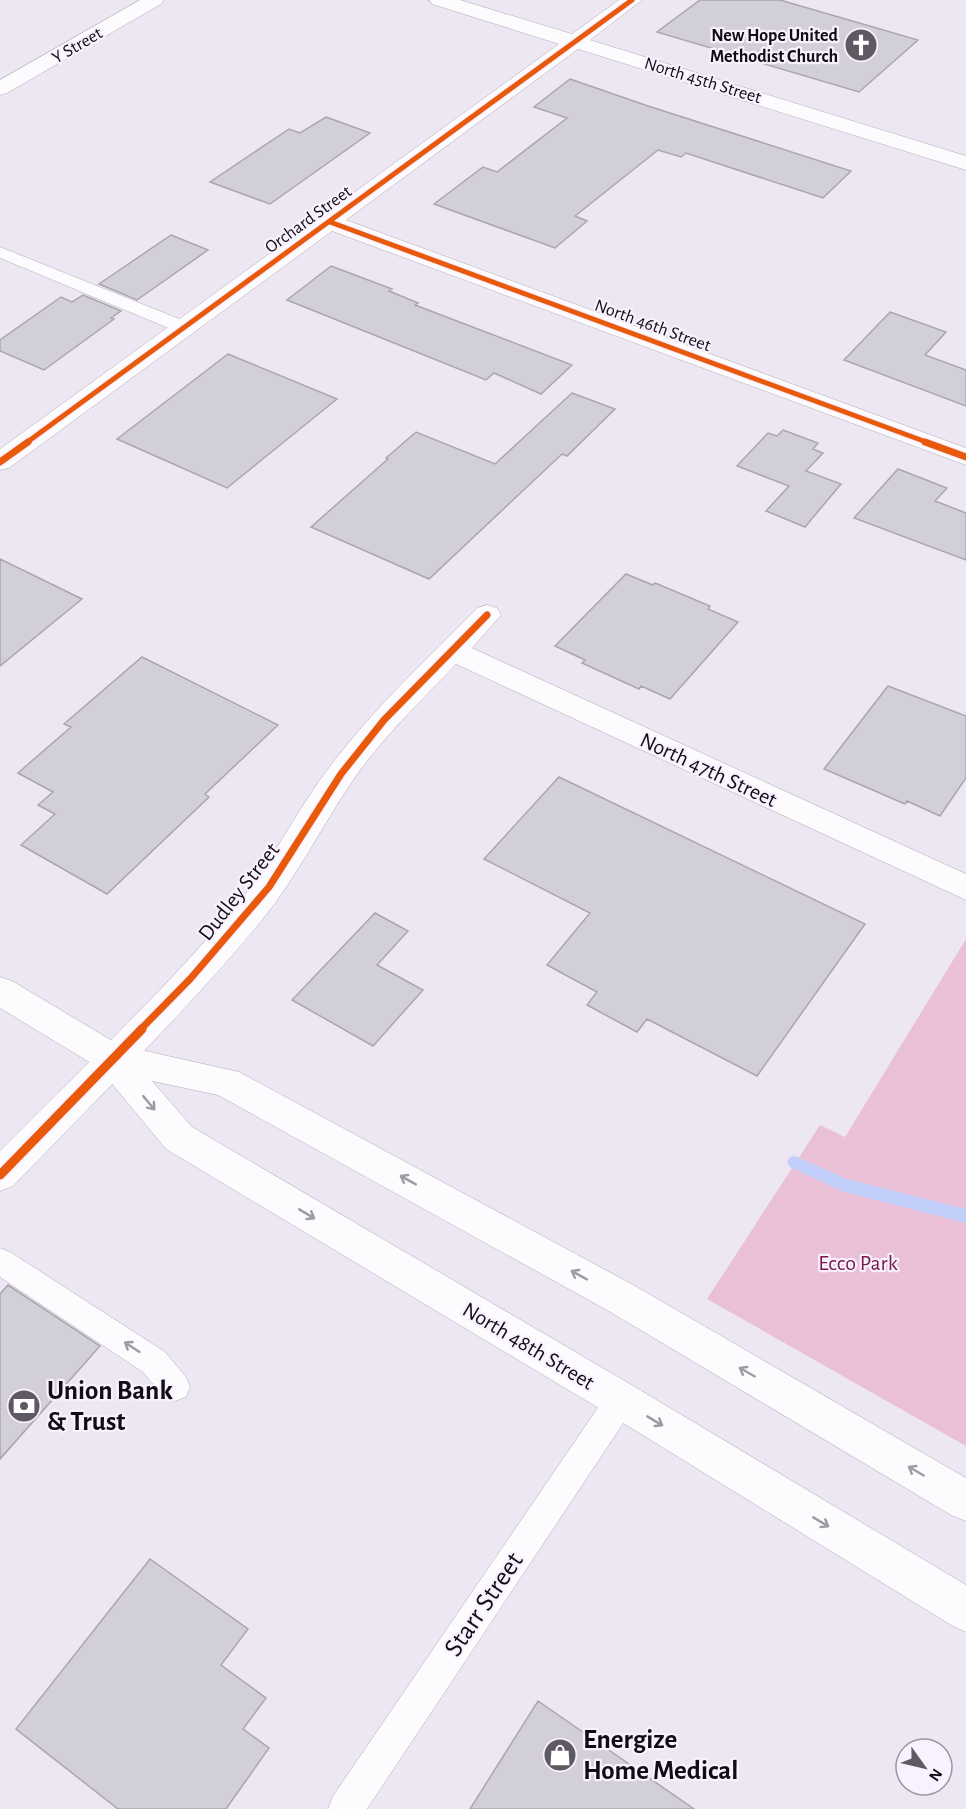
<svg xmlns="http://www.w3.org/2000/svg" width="966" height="1809" font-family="'Alegreya Sans',sans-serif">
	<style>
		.green { fill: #eac0d6 }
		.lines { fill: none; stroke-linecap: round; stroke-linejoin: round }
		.stream { fill: #c2cffa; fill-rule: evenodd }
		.building { fill: #d2cfd9; stroke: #a9a6af; stroke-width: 1.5 }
		.lane-casing { stroke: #b0abb4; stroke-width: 1 }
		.street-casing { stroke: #b0abb4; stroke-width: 1 }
		.secondary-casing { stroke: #b0abb4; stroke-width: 1 }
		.lane { fill: #fcfbfd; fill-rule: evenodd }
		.street { fill: #fcfbfd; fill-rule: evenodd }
		.secondary { fill: #fcfbfd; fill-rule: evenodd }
		.cycleway-far2-casing { stroke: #f9f1ff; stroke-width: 8 }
		.cycleway-far1-casing { stroke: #f9f1ff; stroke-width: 10 }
		.cycleway-casing { stroke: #f9f1ff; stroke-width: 13 }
		.cycleway-far2 { stroke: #e8590c; stroke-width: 5 }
		.cycleway-far1 { stroke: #e8590c; stroke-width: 7 }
		.cycleway { stroke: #e8590c; stroke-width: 9 }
		.oneway { stroke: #9e9ca0 }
		.labels { text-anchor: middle; stroke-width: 4.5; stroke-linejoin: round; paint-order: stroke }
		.far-poi-label { font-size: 18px; font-weight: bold; fill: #110d14; stroke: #f9f1ff; text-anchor: end }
		.far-street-label { font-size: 18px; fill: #110d14; stroke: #f9f1ff }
		.street-label { font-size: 22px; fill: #110d14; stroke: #f9f1ff }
		.park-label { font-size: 22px; fill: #761b4b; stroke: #f9f1ff }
		.near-poi-label { font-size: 27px; font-weight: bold; fill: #110d14; stroke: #f9f1ff; text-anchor: start }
		.near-street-label { font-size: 27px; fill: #110d14; stroke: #f9f1ff }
	</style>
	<rect width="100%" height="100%" fill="#ede7f3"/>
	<!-- green -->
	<path class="green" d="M966,939V1446L707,1299L820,1125L845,1137Z"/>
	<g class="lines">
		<!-- stream -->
		<path class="stream" d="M795,1156L847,1179L966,1209V1223L844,1192L790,1167L787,1162L790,1157Z"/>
	</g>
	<!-- building -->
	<path class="building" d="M700,0H780L918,40L859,92L657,32Z
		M570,79L648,106L851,171L823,198L686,153L681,157L658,150L575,216L587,221L555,248L434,204L483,167L497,172L567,118L534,107Z
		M326,117L370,133L270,204L210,182L289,129L300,133Z
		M171,235L208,250L137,300L99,284Z
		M331,266L392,289L389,291L418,303L415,305L572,365L541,394L494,373L486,380L287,300Z
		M83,295L121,311L111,318L114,319L44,370L0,351V340L61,297L72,302Z
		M890,312L946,332L925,355L966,370V406L844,360Z
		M228,354L337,399L227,488L117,439Z
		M572,393L615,409L567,456L562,454L429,579L311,527L388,459L386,458L416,432L495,464Z
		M783,430L818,443L813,449L823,453L806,471L841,484L805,527L766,511L789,486L737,466L768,433L777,436Z
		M898,469L947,488L935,501L966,513V560L854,518Z
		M0,559L82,599L0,666Z
		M626,574L653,585L655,583L710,606L708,609L738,622L670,699L641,686L639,689L582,663L585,660L555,646Z
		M142,657L278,725L205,794L209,797L107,894L21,845L55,814L38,805L53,792L18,773L71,727L64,724Z
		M888,686L966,716V778L940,816L907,801L905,804L824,769Z
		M559,777L865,924L757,1076L647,1019L637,1032L587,1005L597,992L547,965L590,913L484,859Z
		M375,913L408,931L377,965L423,990L373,1046L292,1000Z
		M8,1285L100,1346L0,1459V1294Z
		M150,1559L248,1629L221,1665L266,1698L243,1729L269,1748L226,1809H118L16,1729Z
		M538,1701L694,1809H470Z"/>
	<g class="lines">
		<!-- lane casing -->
		<g class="lane-casing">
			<path id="lane" d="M0,247L192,324L194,328L192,332H178L0,258Z
				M0,1248L10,1252L165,1352L186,1377L190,1387L186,1397L175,1401L164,1397L143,1372L0,1277Z
				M621,1385L632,1390L637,1400L632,1410L367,1809H328L333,1796L610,1390Z"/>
		</g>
		<!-- street casing -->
		<g class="street-casing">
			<path id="street" d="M140,0H164L161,4L7,93L0,95V80Z
				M429,0H460L572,34L619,0H642L590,40L966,156V170L578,49L346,220L966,448V465L332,231L9,468L0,470V449L559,44L432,4Z
				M487,605L497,608L501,615L472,648L966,874V900L456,664C420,702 381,739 351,783C321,828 296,878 262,920C184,1014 97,1099 13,1186L0,1191V1151C81,1069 166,989 240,901C274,858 298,808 331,765C374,708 427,659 477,608Z"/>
		</g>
		<!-- secondary casing -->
		<g class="secondary-casing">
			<path id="secondary" d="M0,977L12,981L119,1045L239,1072L635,1286L966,1478V1521L951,1515L607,1310L218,1095L152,1081L192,1127L635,1387L966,1585V1632L951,1625L607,1413L166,1149L99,1068L0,1008Z"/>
		</g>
		<!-- lane -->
		<use href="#lane" class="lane"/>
		<!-- street -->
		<use href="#street" class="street"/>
		<!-- secondary -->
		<use href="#secondary" class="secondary"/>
		<!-- cycleway-far2 casing -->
		<g class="cycleway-far2-casing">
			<path id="cycleway-far2" d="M330,222L929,443
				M26,443L632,0"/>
		</g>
		<!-- cycleway-far1 casing -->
		<g class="cycleway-far1-casing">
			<path id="cycleway-far1" d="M925,442L966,457
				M0,462L28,442
				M140,1030L191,978L269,887L341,774L384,720L487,615"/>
		</g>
		<!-- cycleway casing -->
		<g class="cycleway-casing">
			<path id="cycleway" d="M0,1175L142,1029"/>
		</g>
		<!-- cycleway-far2 -->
		<use href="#cycleway-far2" class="cycleway-far2"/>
		<!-- cycleway-far1 -->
		<use href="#cycleway-far1" class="cycleway-far1"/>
		<!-- cycleway -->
		<use href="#cycleway" class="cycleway"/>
	</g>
	<!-- one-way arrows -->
	<defs><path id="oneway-shaft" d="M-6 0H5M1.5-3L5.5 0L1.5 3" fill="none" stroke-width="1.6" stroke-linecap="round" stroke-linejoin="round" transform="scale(1.5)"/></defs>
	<g class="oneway">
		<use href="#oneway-shaft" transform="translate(149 1103) rotate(50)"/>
		<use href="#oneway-shaft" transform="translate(408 1180) rotate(-151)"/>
		<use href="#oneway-shaft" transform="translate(307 1214) rotate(31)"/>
		<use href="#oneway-shaft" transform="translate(579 1275) rotate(-151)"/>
		<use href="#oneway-shaft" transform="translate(132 1347) rotate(-147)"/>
		<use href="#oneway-shaft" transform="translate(747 1372) rotate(-150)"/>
		<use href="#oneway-shaft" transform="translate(655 1421) rotate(31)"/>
		<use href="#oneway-shaft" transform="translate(916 1471) rotate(-150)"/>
		<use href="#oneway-shaft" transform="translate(821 1522) rotate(31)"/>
	</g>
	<!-- icons -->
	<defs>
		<g id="church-disc" transform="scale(1.725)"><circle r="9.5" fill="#5e5962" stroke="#f9f1ff"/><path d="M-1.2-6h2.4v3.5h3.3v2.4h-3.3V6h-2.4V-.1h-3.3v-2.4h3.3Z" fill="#fff"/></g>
		<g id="bank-disc" transform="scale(1.725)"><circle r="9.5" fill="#5e5962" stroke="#f9f1ff"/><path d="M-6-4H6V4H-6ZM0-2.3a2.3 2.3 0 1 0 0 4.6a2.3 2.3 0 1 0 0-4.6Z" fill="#fff"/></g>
		<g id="shop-disc" transform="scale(1.725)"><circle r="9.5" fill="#5e5962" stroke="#f9f1ff"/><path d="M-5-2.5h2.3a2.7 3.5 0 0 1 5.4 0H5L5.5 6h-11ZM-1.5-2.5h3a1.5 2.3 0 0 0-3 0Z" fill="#fff"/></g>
	</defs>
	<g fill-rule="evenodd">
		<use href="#church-disc" x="861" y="45"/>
		<use href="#bank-disc" x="24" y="1406"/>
		<use href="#shop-disc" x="560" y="1755"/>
	</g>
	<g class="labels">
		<!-- far-poi labels -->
		<g class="far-poi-label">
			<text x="838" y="41">New Hope United<tspan x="838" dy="21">Methodist Church</tspan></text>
		</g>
		<!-- far-street labels -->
		<g class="far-street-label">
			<text transform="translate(77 45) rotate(-30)" y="6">Y Street</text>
			<text transform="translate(703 80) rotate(17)" y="6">North 45th Street</text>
			<text transform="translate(308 219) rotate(-36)" y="6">Orchard Street</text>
			<text transform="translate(653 325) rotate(20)" y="6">North 46th Street</text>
		</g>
		<!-- street labels -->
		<g class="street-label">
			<text transform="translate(709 769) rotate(25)" y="8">North 47th Street</text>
			<text transform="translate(238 891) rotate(-52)" y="8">Dudley Street</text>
			<text transform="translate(529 1345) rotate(31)" y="8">North 48th Street</text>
		</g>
		<!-- park labels -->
		<g class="park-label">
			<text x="858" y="1270">Ecco Park</text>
		</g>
		<!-- near-poi labels -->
		<g class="near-poi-label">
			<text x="47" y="1399">Union Bank<tspan x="47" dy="31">&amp; Trust</tspan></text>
			<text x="583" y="1748">Energize<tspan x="583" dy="31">Home Medical</tspan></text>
		</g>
		<!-- near-street labels -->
		<g class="near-street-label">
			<text transform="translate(483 1604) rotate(-56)" y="9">Starr Street</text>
		</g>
	</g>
	<!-- north arrow -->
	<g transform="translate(924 1767) rotate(124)"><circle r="28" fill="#f9f1ff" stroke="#9c96a1" stroke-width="1.5"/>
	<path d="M0-4.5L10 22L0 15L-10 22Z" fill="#5e5962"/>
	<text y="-9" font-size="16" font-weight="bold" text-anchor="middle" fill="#110d14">N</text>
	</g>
</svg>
